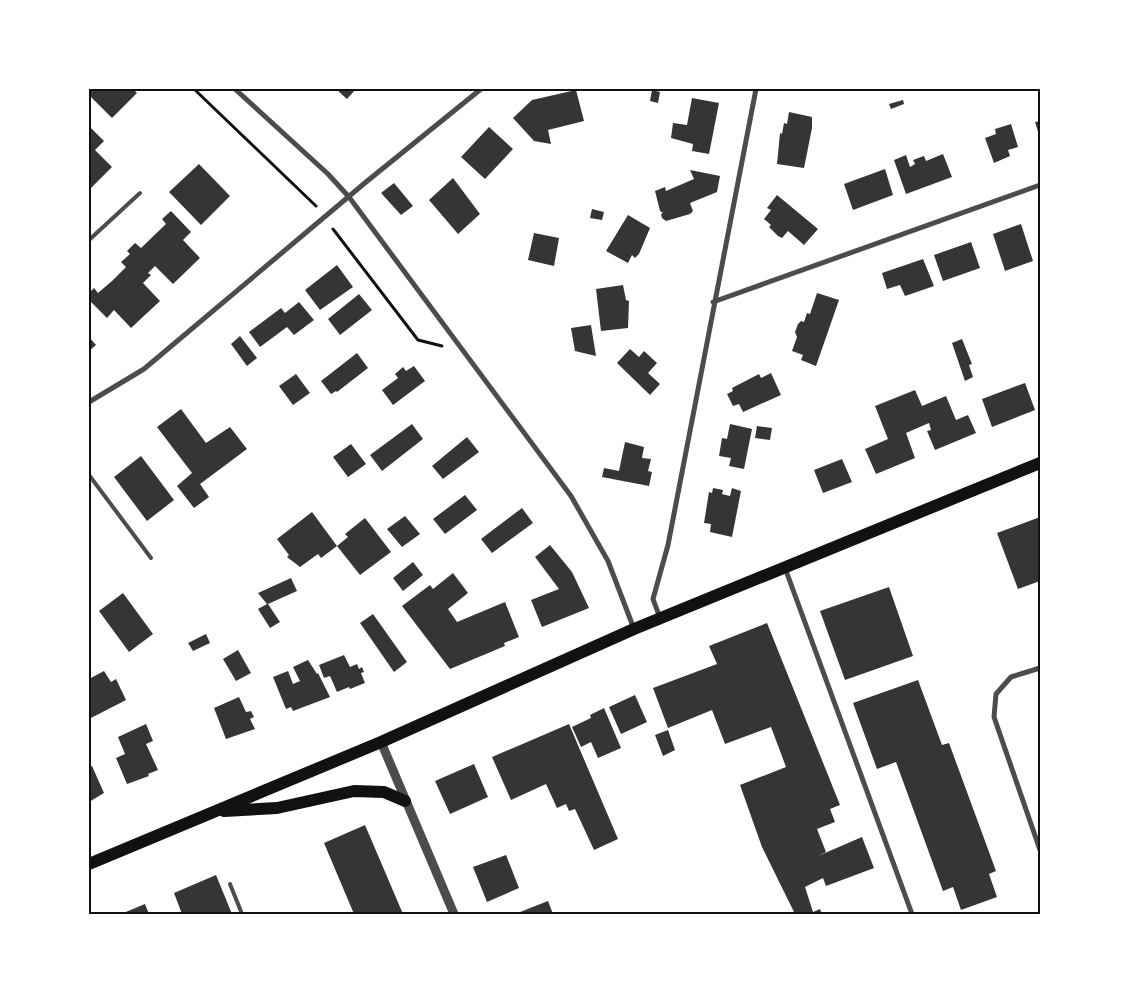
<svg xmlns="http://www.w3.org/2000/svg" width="1129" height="1003" font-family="'Open Sans',sans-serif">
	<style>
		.building { fill: #353535 }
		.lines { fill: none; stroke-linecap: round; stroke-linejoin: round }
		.path { stroke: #111; stroke-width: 3 }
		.service { stroke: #4c4c4c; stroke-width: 4 }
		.minor { stroke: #4c4c4c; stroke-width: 5 }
		.tertiary { stroke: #4c4c4c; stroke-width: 9 }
		.primary { stroke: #111; stroke-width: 12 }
		.neatline { fill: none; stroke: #111; stroke-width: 2 }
	</style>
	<rect width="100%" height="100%" fill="#fff"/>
	<!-- building -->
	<path class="building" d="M89,89H133L137,93L112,118L89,95Z
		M336,89H356L347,99Z
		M576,90L584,121L548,130L551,144L534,141L513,118L532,100Z
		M652,90L660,92L658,103L650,101Z
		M692,98L719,103L709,154L692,151L693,144L671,138L673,123L687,125Z
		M903,100L904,104L891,109L889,104Z
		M789,112L812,117V128L804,168L777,164L780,133L782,134L784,123L787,124Z
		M1040,121V138L1035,122Z
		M1011,124L1018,147L1008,150L1010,156L994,163L985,138L996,134L995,129Z
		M89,126L104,141L95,150L112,167L89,190Z
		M489,127L513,149L485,179L461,157Z
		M943,154L952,177L906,194L894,160L906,155L910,167L915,164L913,160L924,156L926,161Z
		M199,164L230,196L201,225L169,192Z
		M885,169L893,195L853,210L844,184Z
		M690,170L720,176L717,192L690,203L693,211L690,214L666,221L662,218L661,214L663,213L660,211L655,191L665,187L666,191L694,179Z
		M453,178L480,214L458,234L429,200Z
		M394,183L413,206L401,215L381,193Z
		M777,195L818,229L804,245L788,231L782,238L778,236L769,227L771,225L764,219L771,210L767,208Z
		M592,209L604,212L602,220L590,218Z
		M171,211L191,232L183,240L200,258L173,284L155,266L148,273L151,275L143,283L160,301L131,328L114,310L107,318L89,300V293L94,288L98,293L112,281L126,267L121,262L130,254L127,251L135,243L141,248L166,224L162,219Z
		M628,215L650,228L639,254L635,258L632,255L628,263L606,251Z
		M1021,224L1033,261L1005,271L993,234Z
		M534,233L559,238L554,266L528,260Z
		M971,242L980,268L943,281L934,255Z
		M923,259L934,286L905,296L900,285L887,289L882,273Z
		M337,265L353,287L320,310L305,290Z
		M623,285L626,300L629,301L628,328L601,331L596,289Z
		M817,293L839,300L816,366L801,360L803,355L792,351L797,337L795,332L798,324L801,321L804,322L807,313L810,314Z
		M359,294L372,310L340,335L328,319Z
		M299,302L314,320L294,335L287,327L260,347L249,332L281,308L285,313Z
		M591,325L596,356L575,351L571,328Z
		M240,336L257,358L247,366L231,344Z
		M89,337L96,345L89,351Z
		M962,339L972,364L969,365L973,377L965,381L952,343Z
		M630,349L639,357L644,351L657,363L648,373L660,384L650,395L617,363Z
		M357,353L368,368L337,392L336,391L331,394L321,381Z
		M414,366L425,381L393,405L382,390L398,378L395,374L403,367L406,371Z
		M771,373L781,395L743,412L739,404L733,406L727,394L733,391L732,388L759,374L761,378Z
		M296,374L310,393L293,405L279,386Z
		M1025,383L1035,410L992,427L982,399Z
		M915,390L922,406L946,396L956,420L968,415L976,433L935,450L927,431L931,430L929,423L906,433L915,458L876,474L865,449L888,439L875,406Z
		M181,409L206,443L230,427L247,449L200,484L209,497L194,508L177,486L192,473L157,427Z
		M412,424L423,439L382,471L370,455Z
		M730,424L752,429L744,469L729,466L731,458L719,456L722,438L727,439Z
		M757,426L772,428L770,440L755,438Z
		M467,437L479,452L443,479L432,466Z
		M625,442L644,447L642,458L651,459L648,471L652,472L649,486L602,477L604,468L619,471Z
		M351,444L366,464L348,477L333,457Z
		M141,456L174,500L147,521L114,477Z
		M842,459L852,482L823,493L814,470Z
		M713,488L723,490L722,494L730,496L732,488L741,491L732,537L710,532L711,524L704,523L709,492L712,493Z
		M465,495L477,510L445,534L433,519Z
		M522,508L533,523L492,553L481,539Z
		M312,512L337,546L348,537L345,534L365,518L391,552L360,575L337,546L321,558L318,554L300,567L287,557L289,555L277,539Z
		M405,516L420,534L402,547L387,529Z
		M1040,517V581L1018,589L997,533Z
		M550,545L572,572L589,608L542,627L531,600L559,589L535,557Z
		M413,562L423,575L403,591L393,578Z
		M453,573L468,593L448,609L457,622L505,602L519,637L504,643L505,646L450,669L402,606L430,585L433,589Z
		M291,578L297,591L268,604L280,622L270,628L258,609L267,604L258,593Z
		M889,587L913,656L845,680L820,611Z
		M123,593L153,634L129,652L99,611Z
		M373,614L407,662L394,672L360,623Z
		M767,623L840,805L830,809L835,822L817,829L826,852L818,856L862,837L874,868L826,886L823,878L805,887L813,912L820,909L822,914H795L762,847L740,785L786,767L771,727L725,744L712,710L668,728L653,688L717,664L709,646Z
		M206,634L210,643L193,651L188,643Z
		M238,650L251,673L236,681L223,659Z
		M344,655L350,667L357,664L359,669L362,667L364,672L361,673L365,683L350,689L349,687L337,692L330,676L324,678L319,665Z
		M308,660L317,674L318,673L330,697L293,711L291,707L286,709L273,677L288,671L293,684L300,681L293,667Z
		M104,671L111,682L116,679L126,700L89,719V679Z
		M918,680L942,745L949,743L996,871L989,874L997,897L961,910L953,887L943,891L896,762L877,769L853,703Z
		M635,695L647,722L621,734L609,707Z
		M239,697L246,712L251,711L254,717L250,719L255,729L226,739L214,708Z
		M604,708L621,748L598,758L591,742L581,747L572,727L591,718L590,715Z
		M146,724L153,741L146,744L158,770L148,774L149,776L127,784L116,758L125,754L118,737Z
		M569,724L618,839L594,850L575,809L569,811L566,804L557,808L546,784L511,800L492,757Z
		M668,730L675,750L663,756L655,735Z
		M474,764L488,797L450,814L435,781Z
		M92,766L104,793L89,802V767Z
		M365,825L403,914H354L324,843Z
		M506,855L519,888L487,902L473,867Z
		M216,875L232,914H182L174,893Z
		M548,901L553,914H515Z
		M145,904L149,914H121Z"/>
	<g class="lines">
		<!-- path -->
		<path class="path" d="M194,89L316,206
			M333,229L418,340L442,346"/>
		<!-- service -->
		<path class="service" d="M89,240L140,193
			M89,475L151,558
			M230,884L242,914"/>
		<!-- minor -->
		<path class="minor" d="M235,89L328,174L349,197L571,496L608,561L634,629
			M713,302L1040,185
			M89,402L144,369L366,182L481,89
			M785,568L912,914
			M660,618L653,599L668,545L756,89
			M1040,668L1011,677L996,694L994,717L1040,850"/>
		<!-- tertiary -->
		<path class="tertiary" d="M381,742L454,914"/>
		<!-- primary -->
		<path class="primary" d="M224,811L277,808L354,791L384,792L405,801
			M89,864L381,742L634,629L1040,463"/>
	</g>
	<!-- border -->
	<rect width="1129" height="1003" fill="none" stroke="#ffffff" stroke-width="180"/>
	<rect x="90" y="90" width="949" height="823" class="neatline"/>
</svg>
